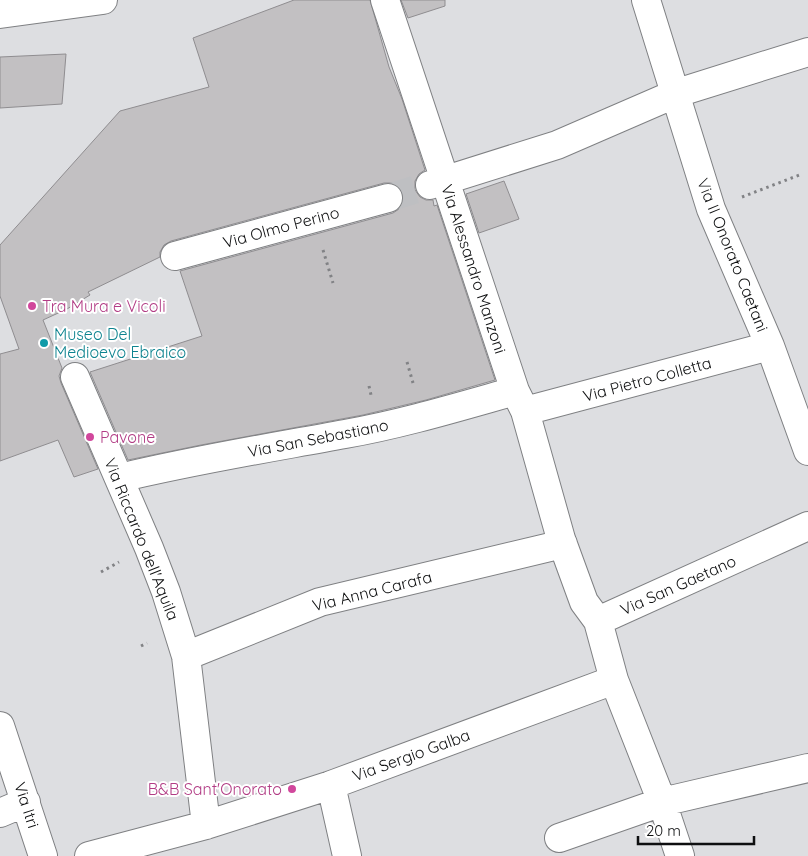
<svg xmlns="http://www.w3.org/2000/svg" width="808" height="856" font-family="Quicksand,sans-serif">
	<style>
		.building { fill: #c2c0c2; stroke: #8f8d90 }
		.lines { fill: none; stroke-linecap: round; stroke-linejoin: round }
		.minor-tunnel { stroke: #bebfc2; stroke-width: 28; stroke-dasharray: 28 14; stroke-linecap: butt }
		.minor-casing { stroke: #7f8083; stroke-width: 30 }
		.path { stroke: #818285; stroke-width: 3; stroke-dasharray: 2.5 4; stroke-linecap: butt }
		.minor { stroke: #fff; stroke-width: 28 }
		.hotel-dot { fill: #d1479c; stroke: #fff; stroke-width: 2 }
		.culture-dot { fill: #0f9aa8; stroke: #fff; stroke-width: 2 }
		.labels { text-anchor: middle; stroke-width: 4; stroke-linejoin: round; paint-order: stroke }
		.street-label { font-size: 16px; fill: #0e0f10; stroke: #fff }
		.hotel-label { font-size: 16px; fill: #b23c85; stroke: #fff; text-anchor: start }
		.culture-label { font-size: 16px; fill: #0d838f; stroke: #fff; text-anchor: start }
	</style>
	<rect width="100%" height="100%" fill="#dddee1"/>
	<!-- building -->
	<path class="building" d="M294,0H370L389,67L402,99L425,170L419,174L415,181V190L420,197L426,200H433L434,206L437,205L495,380L426,400L363,415L201,445L128,460L90,372L202,336L180,271L393,213L399,209L403,202V193L399,187L392,183H384L171,241L164,245L160,252V257L88,292L90,295L67,309L43,320L62,368L59,376L61,383L98,469L74,477L58,440L0,461V354L19,349L0,296V245L120,111L209,87L193,38Z
		M401,0H445V6L408,18Z
		M66,54L62,104L0,108V57Z
		M504,181L519,219L479,233L466,194Z"/>
	<g class="lines">
		<!-- minor-tunnel -->
		<path class="minor-tunnel" d="M388,198L430,185"/>
		<!-- minor casing -->
		<g class="minor-casing">
			<path id="minor" d="M385,0L515,391L525,411L561,539L584,602L598,621L614,680L662,802L680,856
				M646,0L711,209L770,346L808,451
				M0,14L103,0
				M430,185L557,145L677,93L808,52
				M175,256L388,198
				M75,377L149,548L166,592L186,656L206,825
				M525,411L770,346
				M120,478C194,460 269,448 345,434C402,424 458,407 515,391
				M598,621L808,526
				M186,656L320,602L563,544
				M0,726L43,856
				M331,785L347,856
				M0,813L26,802
				M559,838L662,802L808,768
				M89,856L206,825L331,785L614,680"/>
		</g>
		<!-- path -->
		<path class="path" d="M742,197L802,174
			M323,250L333,283
			M407,362L413,383
			M369,386L371,395
			M101,572L119,562
			M141,646L147,643"/>
		<!-- minor -->
		<use href="#minor" class="minor"/>
	</g>
	<!-- markers -->
	<g class="hotel-dot">
		<circle cx="32" cy="306" r="5"/>
		<circle cx="90" cy="437" r="5"/>
		<circle cx="292" cy="789" r="5"/>
	</g>
	<circle class="culture-dot" cx="44" cy="343" r="5"/>
	<g class="labels">
		<!-- street labels -->
		<g class="street-label">
			<text transform="translate(281 227) rotate(-15)" y="6">Via Olmo Perino</text>
			<text transform="translate(733 255) rotate(68)" y="6">Via II Onorato Caetani</text>
			<text transform="translate(474 269) rotate(72)" y="6">Via Alessandro Manzoni</text>
			<text transform="translate(647 379) rotate(-15)" y="6">Via Pietro Colletta</text>
			<text transform="translate(318 438) rotate(-11)" y="6">Via San Sebastiano</text>
			<text transform="translate(142 539) rotate(68)" y="6">Via Riccardo dell'Aquila</text>
			<text transform="translate(678 585) rotate(-24)" y="6">Via San Gaetano</text>
			<text transform="translate(372 591) rotate(-14)" y="6">Via Anna Carafa</text>
			<text transform="translate(411 755) rotate(-20)" y="6">Via Sergio Galba</text>
			<text transform="translate(27 805) rotate(72)" y="6">Via Itri</text>
		</g>
		<!-- hotel labels -->
		<g class="hotel-label">
			<text x="42" y="312">Tra Mura e Vicoli</text>
			<text x="100" y="443">Pavone</text>
			<text x="282" y="795" text-anchor="end">B&amp;B Sant'Onorato</text>
		</g>
		<!-- culture labels -->
		<g class="culture-label">
			<text x="54" y="340">Museo Del<tspan x="54" dy="18">Medioevo Ebraico</tspan></text>
		</g>
	</g>
	<!-- scale -->
	<path d="M638 836v8h116v-8" fill="none" stroke="#0e0f10" stroke-width="2.5"/>
	<text x="646" y="836" font-size="15" fill="#0e0f10" stroke="#ffffff" stroke-width="4" paint-order="stroke">20 m</text>
</svg>
